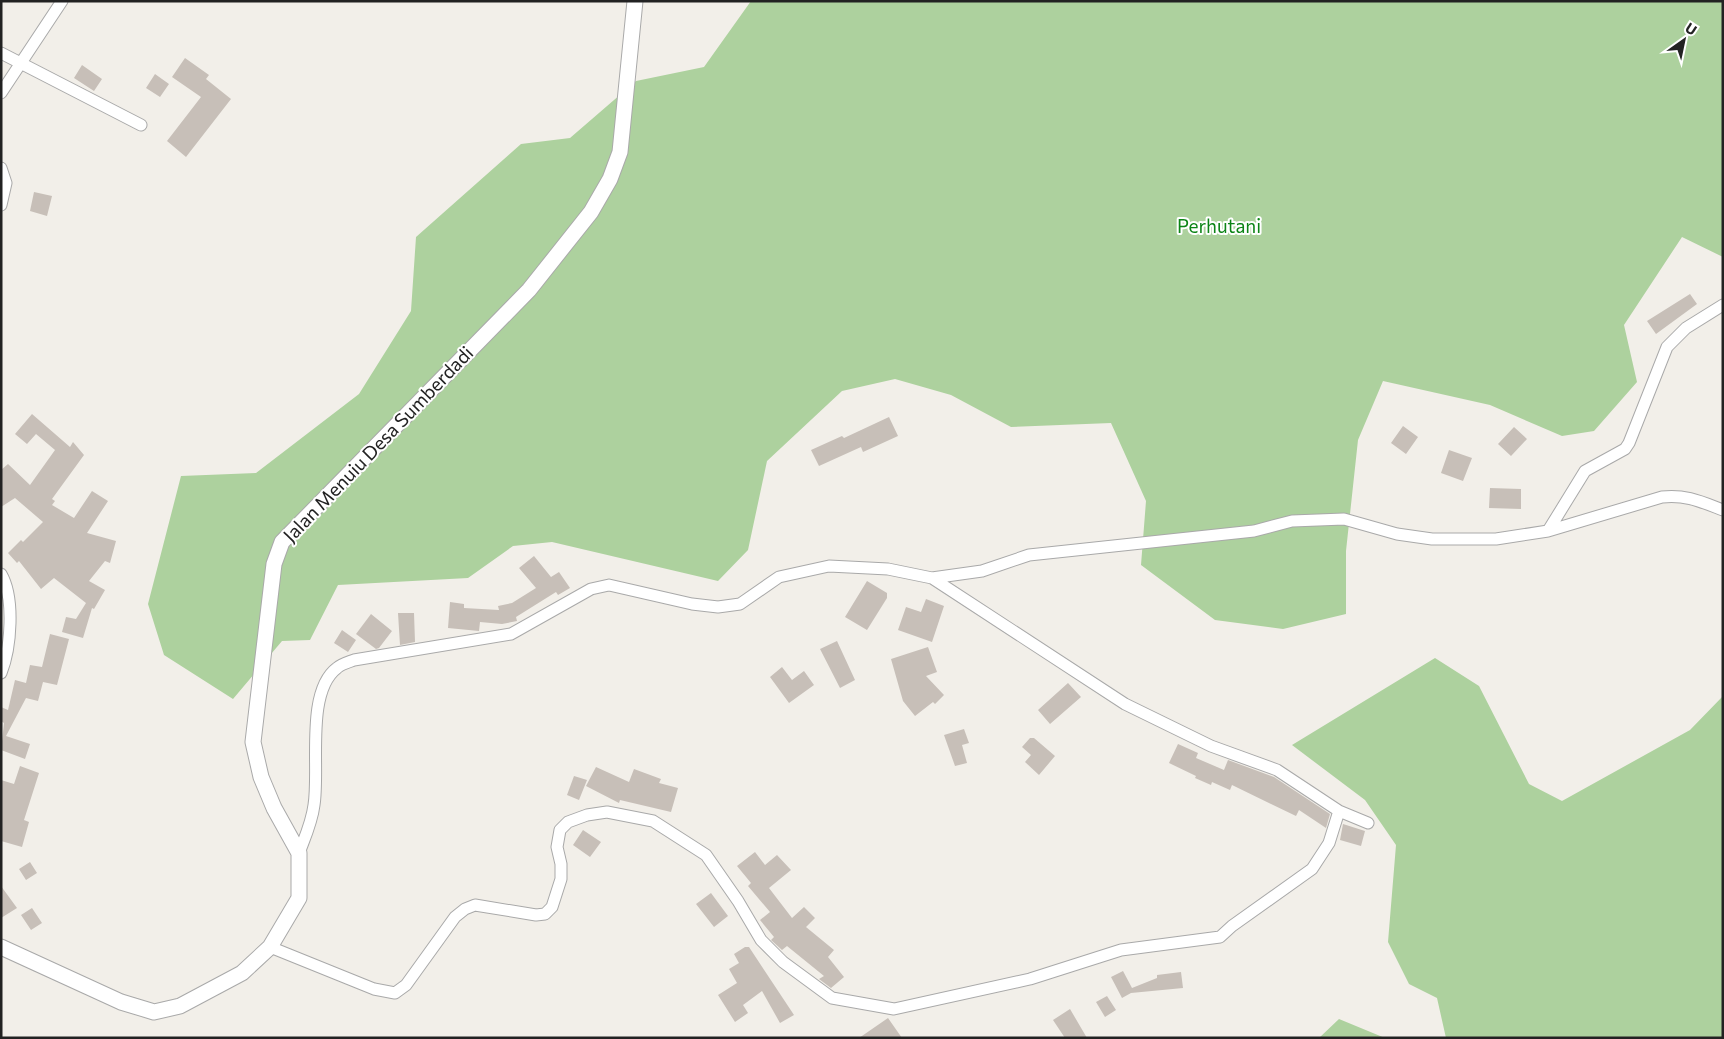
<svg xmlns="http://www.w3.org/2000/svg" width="1724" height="1039" font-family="Commissioner,sans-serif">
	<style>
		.forest { fill: #add19e }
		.building { fill: #c7bfb8 }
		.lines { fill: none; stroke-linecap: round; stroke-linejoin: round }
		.minor-casing { stroke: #a9a9a9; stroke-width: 13 }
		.tertiary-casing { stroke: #a9a9a9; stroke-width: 17 }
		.minor { stroke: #fff; stroke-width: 11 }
		.tertiary { stroke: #fff; stroke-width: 15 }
		.labels { text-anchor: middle; stroke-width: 4; stroke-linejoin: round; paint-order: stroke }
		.park-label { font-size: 19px; fill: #0c8416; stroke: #fff }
		.street-label { font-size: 19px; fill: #222; stroke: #fff }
	</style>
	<rect width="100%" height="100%" fill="#f2efe9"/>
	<!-- forest -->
	<path class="forest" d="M751,1H1723V257L1682,237L1624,325L1637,382L1594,431L1562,436L1490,405L1383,381L1358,440L1346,551V614L1283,629L1215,620L1141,565L1146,501L1111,423L1011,427L951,395L895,379L842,391L767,461L748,550L718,581L552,542L513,546L468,578L338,585L310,640L282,641L233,699L164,655L148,604L181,476L256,473L359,394L411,311L416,237L521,144L570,138L636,81L704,67Z
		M1435,658L1479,686L1529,784L1562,801L1690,730L1723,696V1038H1446L1437,998L1409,984L1388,942L1396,845L1365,800L1292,745Z
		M1339,1019L1385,1038H1319Z"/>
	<!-- building -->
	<path class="building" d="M185,58L209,75L206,79L231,99L186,157L167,141L201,97L172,77Z
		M82,65L102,79L94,91L74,78Z
		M155,74L169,84L160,97L146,88Z
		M34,192L52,196L47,216L30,211Z
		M1690,294L1697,304L1656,334L1647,321Z
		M32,414L70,447L73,442L84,455L52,499L55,501L52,505L74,518L92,491L108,501L87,533L116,541L110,563L105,561L89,581L105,590L94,609L92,608L83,638L62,632L66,617L76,619L86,603L54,578L41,589L19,561L17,563L8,553L21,540L23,542L43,522L15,498L1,507V470L8,464L30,485L55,450L36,434L27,444L15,434Z
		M889,417L898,436L863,452L861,447L819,466L811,450L842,436L844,438Z
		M1403,426L1418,437L1406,454L1391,443Z
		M1514,427L1527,439L1511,456L1498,444Z
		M1449,450L1472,458L1463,481L1441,473Z
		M1490,488L1521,489V509L1489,508Z
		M534,556L551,577L559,572L570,588L558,595L556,592L516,617L517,621L502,624L480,622L479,631L448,628L450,602L464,604V608L499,610L498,606L512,603L536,588L519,568Z
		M867,581L887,593V598L867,630L845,617Z
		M926,599L944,606L932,642L898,630L906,607L921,612Z
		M398,613H414L415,642L400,645Z
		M371,614L392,631L379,648L376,649L356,634Z
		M342,630L356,640L348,652L334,643Z
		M50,634L69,639L57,685L43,682L38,701L26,698L6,736L30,744L25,759L1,750L4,723L1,721V707L8,710L15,680L26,683L30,665L42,667Z
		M837,641L855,680L840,688L820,649Z
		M928,647L937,672L926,676L944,695L935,704L933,702L915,716L903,701L891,659Z
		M782,667L792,680L804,671L814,685L789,703L770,677Z
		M1068,683L1081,697L1050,724L1038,710Z
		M964,729L969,743L962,745L967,763L955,766L944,735Z
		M1030,738H1034L1055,756L1039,775L1025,762L1031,755L1022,747Z
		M1178,744L1198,753L1196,758L1224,770L1228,760L1274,777L1330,814L1326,828L1299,810L1296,816L1232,785L1230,790L1212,782L1211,785L1195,778L1196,776L1169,763Z
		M20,766L39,773L24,820L29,822L22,847L1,841V780L14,784Z
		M596,767L629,782L634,769L661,779L659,783L678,788L671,812L620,800L619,803L586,786Z
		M574,776L587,780L579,800L567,795Z
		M1343,824L1365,831L1361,846L1340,840Z
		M583,830L601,842L590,857L573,845Z
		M755,852L765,865L777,855L791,870L769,888L792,918L804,907L815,918L806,927L834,950L828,957L844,977L831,988L819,979L824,976L787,946L782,950L771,940L774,937L760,920L770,912L748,886L751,883L737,866Z
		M30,862L37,873L26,880L19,869Z
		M1,886L17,908L1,918Z
		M711,893L728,916L714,927L696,904Z
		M32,908L42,923L31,930L21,915Z
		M745,947H749L794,1015L780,1023L762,991L743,1005L748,1013L735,1022L718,995L737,983L729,969L739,963L734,954Z
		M1123,971L1132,988L1157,978V975L1181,972L1183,988L1131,993L1122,998L1111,977Z
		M1107,996L1116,1010L1105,1017L1096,1002Z
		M1070,1009L1087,1038H1065L1053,1020Z
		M888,1018L902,1038H859Z"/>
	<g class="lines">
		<!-- minor casing -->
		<g class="minor-casing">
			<path id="minor" d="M1,53L141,125
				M1,93L62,1
				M1,168L6,183L1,205
				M1548,531L1585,471L1625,449L1629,443L1667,347L1686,328L1723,305
				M1,574C15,598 11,648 1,673
				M932,578L982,571L1029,555L1254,531L1292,521L1344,519L1397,534L1432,539H1496L1548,531L1662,497C1685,494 1702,502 1723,510
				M299,853C305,837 312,822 314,805C320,769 305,692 337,668C341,664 349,662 354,660L511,634L591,589L609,585L692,604L718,607L740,604L779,577L829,566L888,569L932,578L1125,704L1211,746L1277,770L1339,811L1368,823
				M270,947L374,989L395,993L406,985L455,917L465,909L475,905L536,915L545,914L552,907L561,879V864L557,847L560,830L568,822L587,815L607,812L653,821L706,855L738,901L761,940L783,962L832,998L894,1009L1030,979L1121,950L1220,937L1232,926L1312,869L1329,843L1339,811"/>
		</g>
		<!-- tertiary casing -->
		<g class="tertiary-casing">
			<path id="tertiary" d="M1,947L121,1002L154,1012L180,1006L242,973L270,947L299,898V853L274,808L261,777L253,742L274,564L282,542L529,290L591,212L610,179L620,152L635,1"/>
		</g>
		<!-- minor -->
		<use href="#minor" class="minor"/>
		<!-- tertiary -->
		<use href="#tertiary" class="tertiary"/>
	</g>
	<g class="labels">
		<!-- park labels -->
		<g class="park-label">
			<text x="1219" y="233">Perhutani</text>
		</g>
		<!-- street labels -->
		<g class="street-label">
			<text transform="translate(378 444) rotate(-46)" y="7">Jalan Menuiu Desa Sumberdadi</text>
		</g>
	</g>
	<!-- border -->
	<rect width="1724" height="1039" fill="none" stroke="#222222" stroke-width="5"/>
	<!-- north arrow -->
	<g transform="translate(1684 40) rotate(33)" stroke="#ffffff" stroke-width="4" paint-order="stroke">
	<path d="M0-4L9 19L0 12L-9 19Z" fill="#222222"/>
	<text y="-8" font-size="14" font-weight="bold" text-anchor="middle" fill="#222222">U</text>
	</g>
</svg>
